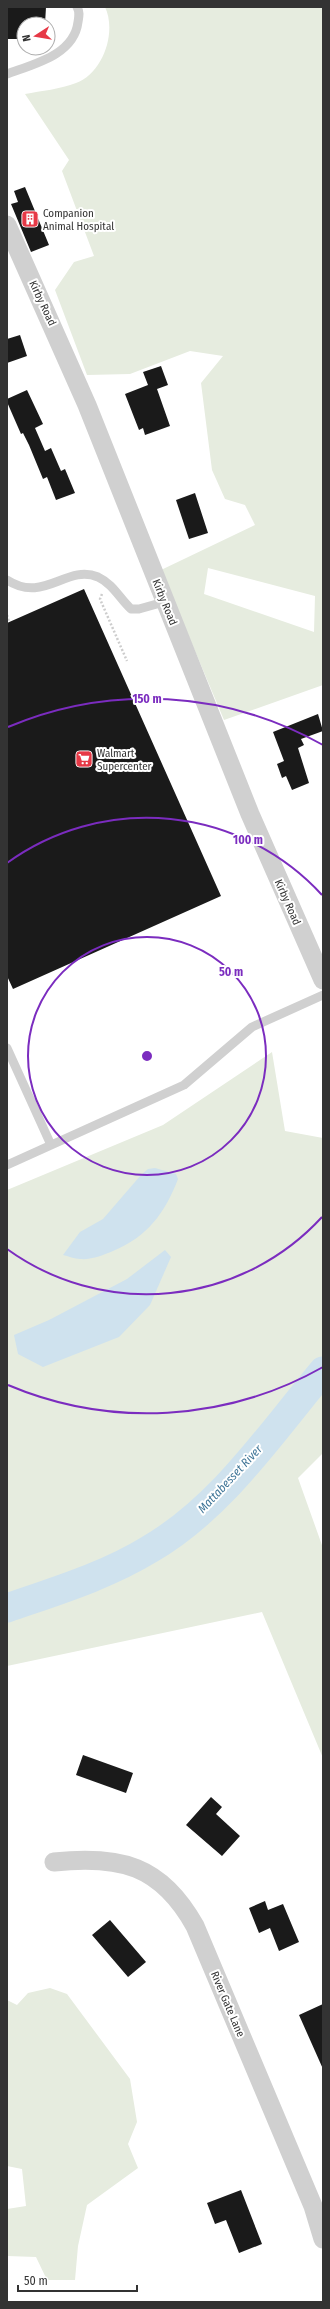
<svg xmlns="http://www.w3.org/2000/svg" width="330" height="2309" font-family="'Fira Sans Condensed',sans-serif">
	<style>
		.green { fill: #e6ecdf; fill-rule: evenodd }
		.water { fill: #cfe2ee }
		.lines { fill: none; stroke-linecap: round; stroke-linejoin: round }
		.river { stroke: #cfe2ee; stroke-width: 29 }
		.building { fill: #1a1a1a }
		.path { stroke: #cdcdcd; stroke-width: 2.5; stroke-dasharray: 2 2; stroke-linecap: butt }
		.lane { stroke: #d0d0d0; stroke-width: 9 }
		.street { stroke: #d0d0d0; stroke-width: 19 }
		.ring { fill: none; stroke: #7b2cbf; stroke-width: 2 }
		.labels { text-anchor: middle; stroke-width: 4; stroke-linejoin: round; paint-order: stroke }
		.poi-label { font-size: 11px; fill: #333; stroke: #fff; text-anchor: start }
		.street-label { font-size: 11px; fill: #333; stroke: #fff }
		.water-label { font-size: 12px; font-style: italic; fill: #3f7597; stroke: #fff }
		.centre { fill: #7b2cbf; stroke: #fff; stroke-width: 2 }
		.ring-label { font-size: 12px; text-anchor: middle; font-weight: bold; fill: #7b2cbf; stroke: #fff; stroke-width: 4; stroke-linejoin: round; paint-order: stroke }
	</style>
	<rect width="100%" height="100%" fill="#fff"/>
	<!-- green -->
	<path class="green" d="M105,7H323V685L224,720L161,570L255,525L245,505L225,499L212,470L201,383L223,356L190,351L130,374L87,375L55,290L74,262L94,256L62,171L69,160L25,94C41,91 61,89 76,83C103,73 117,32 105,7ZM208,568L315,596L314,632L204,594Z
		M272,1052L285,1131L323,1138V1453L298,1478L323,1548V1758L262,1612L7,1666V1190L163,1125Z
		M50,1988L67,1994L130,2079L137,2122L128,2144L138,2168L87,2205L78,2246L75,2280H47L36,2257L7,2256V2209L26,2206L22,2169L7,2166V2000L17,2005L28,1993Z"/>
	<!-- water -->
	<path class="water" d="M155,1168L176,1174L178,1179C165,1213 147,1237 113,1251C103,1255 92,1260 80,1259C75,1259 68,1256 63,1255L80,1232L103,1219L141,1175L148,1169Z
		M165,1250L171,1257L150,1305L119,1337L43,1367L18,1354L14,1335L49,1320L127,1279Z"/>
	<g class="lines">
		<!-- river -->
		<path class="river" d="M7,1608C56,1591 106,1576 150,1549C222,1507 270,1434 323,1371"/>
	</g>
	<!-- building -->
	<path class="building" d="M7,7H46L45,24H24V39H7Z
		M25,187L49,245L31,252L11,204L18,202L14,191Z
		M20,335L27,356L7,363V339Z
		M161,366L168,385L157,389L170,426L145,435L143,428L139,430L125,394L148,385L143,372Z
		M27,390L43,424L35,428L45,451L51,448L61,471L65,469L75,493L56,500L47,477L43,479L29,445L23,433L21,434L7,402V399Z
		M195,493L208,533L189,539L176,500Z
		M84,589L221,896L13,989L7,976V623Z
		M318,714L323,731L301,739L304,745L298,748L309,783L292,790L286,776L282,778L277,764L284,761L273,732Z
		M83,1755L133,1773L126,1793L76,1775Z
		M211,1797L222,1807L216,1814L240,1836L222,1856L186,1825Z
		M265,1901L268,1910L283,1904L299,1942L279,1951L270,1928L259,1933L249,1908Z
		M110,1920L146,1962L128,1977L92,1935Z
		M323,2004V2069L299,2015Z
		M241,2190L262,2244L239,2253L226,2220L215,2224L207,2203Z"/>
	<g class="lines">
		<!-- path -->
		<path class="path" d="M102,594L100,599L127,661
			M7,615L9,622"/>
		<!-- lane -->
		<path class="lane" d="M7,74C34,64 74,55 78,22C79,16 80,12 77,7
			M7,580C44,604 66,564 98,577C113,584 120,599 131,609H139L164,602
			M7,1048L51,1145
			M7,1165L184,1085L252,1027L323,995"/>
		<!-- street -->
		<path class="street" d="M7,225L87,405L250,814L323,980
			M54,1862C120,1855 161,1865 195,1926L313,2206L323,2239"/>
	</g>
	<!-- distance rings -->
	<g class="ring">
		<circle cx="147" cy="1056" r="119"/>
		<path d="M322 1217A238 238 0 0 1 7 1249M7 863A238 238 0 0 1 322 895"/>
		<path d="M323 1367A357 357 0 0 1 8 1385M8 727A357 357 0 0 1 323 745"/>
	</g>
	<!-- icons -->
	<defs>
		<g id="building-square" transform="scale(0.9)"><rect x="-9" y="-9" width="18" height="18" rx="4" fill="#e63946" stroke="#fff"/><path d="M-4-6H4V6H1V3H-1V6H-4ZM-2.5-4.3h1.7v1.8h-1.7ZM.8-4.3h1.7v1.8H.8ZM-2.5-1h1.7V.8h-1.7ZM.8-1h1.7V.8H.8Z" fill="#fff"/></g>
		<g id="supermarket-square" transform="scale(0.9)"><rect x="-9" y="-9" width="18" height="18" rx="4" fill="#e63946" stroke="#fff"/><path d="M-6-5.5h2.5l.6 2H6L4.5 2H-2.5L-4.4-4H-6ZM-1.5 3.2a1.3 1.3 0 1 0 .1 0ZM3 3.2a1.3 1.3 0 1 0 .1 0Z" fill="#fff"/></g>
	</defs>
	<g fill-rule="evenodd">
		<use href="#building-square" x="30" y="219"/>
		<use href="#supermarket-square" x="84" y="759"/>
	</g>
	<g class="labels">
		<!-- poi labels -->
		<g class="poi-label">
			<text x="43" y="217">Companion<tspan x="43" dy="13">Animal Hospital</tspan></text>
			<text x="97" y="757">Walmart<tspan x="97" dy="13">Supercenter</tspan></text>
		</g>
		<!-- street labels -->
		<g class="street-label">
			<text transform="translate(43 303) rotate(65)" y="4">Kirby Road</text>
			<text transform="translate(165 602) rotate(68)" y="4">Kirby Road</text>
			<text transform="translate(288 902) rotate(66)" y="4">Kirby Road</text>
			<text transform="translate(228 2004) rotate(67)" y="4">River Gate Lane</text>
		</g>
		<!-- water labels -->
		<g class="water-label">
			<text transform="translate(230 1479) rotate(-47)" y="4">Mattabesset River</text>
		</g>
	</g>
	<circle cx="147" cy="1056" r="6" class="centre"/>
	<g class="ring-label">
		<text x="147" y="703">150 m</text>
		<text x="248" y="844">100 m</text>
		<text x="231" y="976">50 m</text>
	</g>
	<!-- border -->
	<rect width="330" height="2309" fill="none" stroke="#333333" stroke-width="16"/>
	<!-- north arrow -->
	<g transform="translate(36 36) rotate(258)"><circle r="19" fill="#ffffff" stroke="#adadad"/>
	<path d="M0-3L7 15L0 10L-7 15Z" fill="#e63946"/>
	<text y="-6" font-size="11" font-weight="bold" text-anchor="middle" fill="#333333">N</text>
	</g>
	<!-- scale -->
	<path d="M18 2285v6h119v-6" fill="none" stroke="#333333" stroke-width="2"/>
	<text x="24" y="2285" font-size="12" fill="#333333" stroke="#ffffff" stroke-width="3" paint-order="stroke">50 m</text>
</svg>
